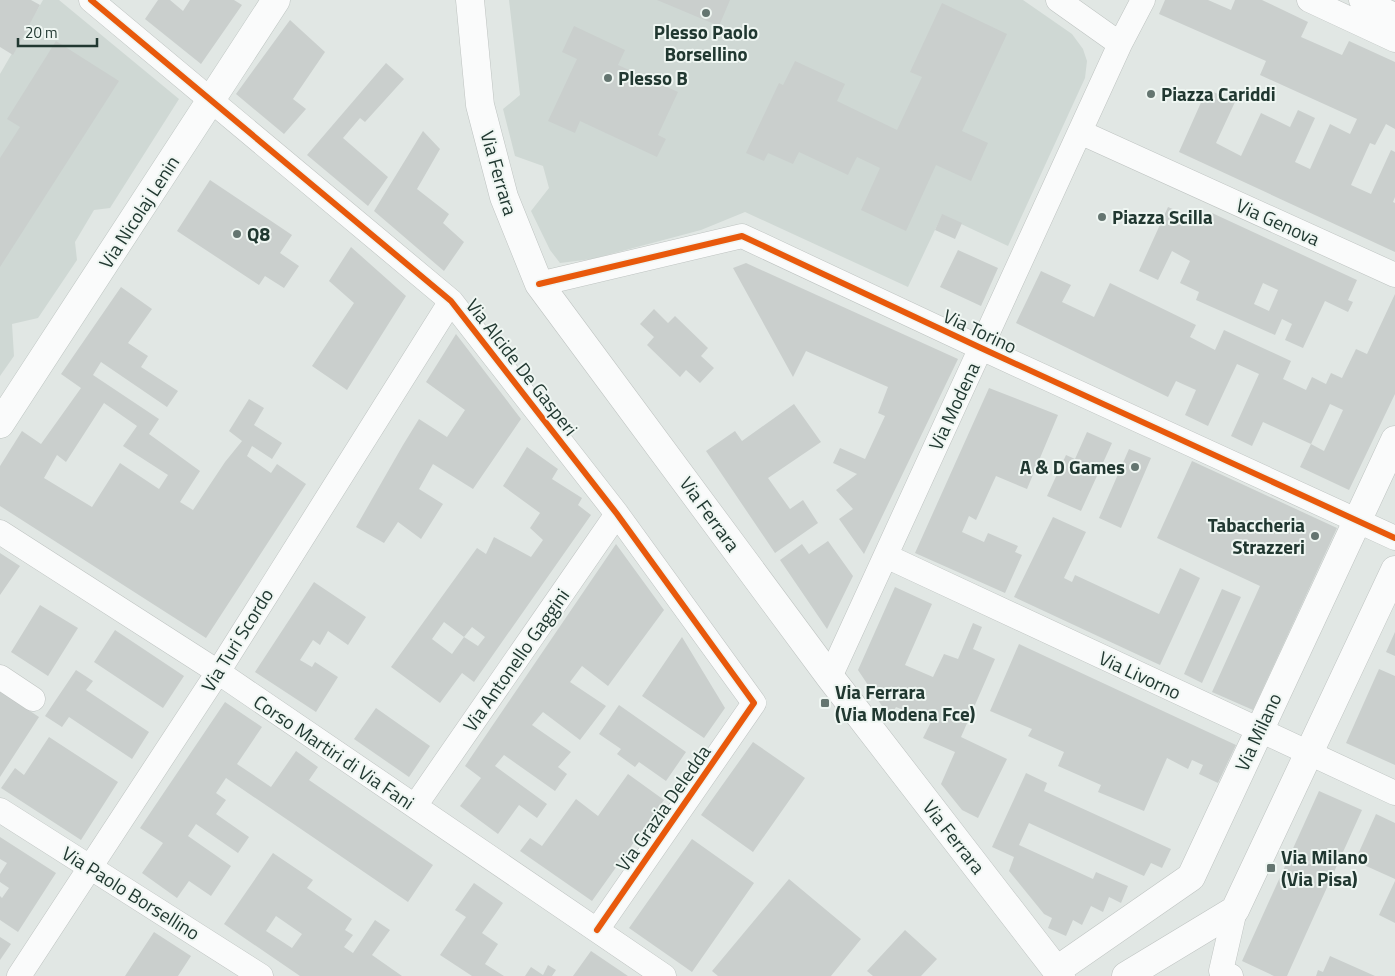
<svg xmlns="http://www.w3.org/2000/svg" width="1395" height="976" font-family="'Titillium Web',sans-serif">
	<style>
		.built { fill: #cfd8d4 }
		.building { fill: #cacfcd; fill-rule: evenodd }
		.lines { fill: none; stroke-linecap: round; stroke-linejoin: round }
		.minor-casing { stroke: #bec3c1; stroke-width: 25 }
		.tertiary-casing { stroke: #bec3c1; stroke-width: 29 }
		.secondary-casing { stroke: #bdc4c1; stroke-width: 29 }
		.minor { stroke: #fafbfb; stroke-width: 24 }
		.tertiary { stroke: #fafbfb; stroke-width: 28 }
		.secondary { stroke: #fafbfb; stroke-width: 28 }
		.cycleway-casing { stroke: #eff6f2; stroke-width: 9 }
		.cycleway { stroke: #e8590c; stroke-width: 6 }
		.poi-dot { fill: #647570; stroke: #eff6f2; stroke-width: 2 }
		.labels { text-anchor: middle; stroke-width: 4; stroke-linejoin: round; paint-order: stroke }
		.poi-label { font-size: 19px; font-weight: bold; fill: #213831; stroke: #eff6f2; text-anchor: start }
		.street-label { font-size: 19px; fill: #213831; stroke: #eff6f2 }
	</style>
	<rect width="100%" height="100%" fill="#e1e7e4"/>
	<!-- built -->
	<path class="built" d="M43,0H59L179,99L110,208L94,210L75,242L77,260L38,318L12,324L14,356L0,376V74Z
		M509,0H1023L1072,34L1083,49L1087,61L1085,78L1008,246L942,215L908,287L745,212L701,230L592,259L560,263L550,250L531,211L549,188L543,166L515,156L503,109L520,95Z"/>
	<!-- building -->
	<path class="building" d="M0,0H31L40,5L13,55L0,47Z
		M158,0H170L183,11L190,0H234L242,5L201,64L145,19Z
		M657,0H730L719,26Z
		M1165,0H1208L1231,10L1235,0H1262L1308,22L1301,37L1342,55L1349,41L1395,62V129L1386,124L1375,145L1370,143L1351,185L1371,194L1391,150L1395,152V197L1393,202L1395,203V252L1179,152L1207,89L1235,102L1216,143L1241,156L1261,113L1290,127L1298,110L1315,118L1295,162L1310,169L1330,124L1350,134L1357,119L1260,75L1266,61L1159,14Z
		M942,3L1007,34L962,131L988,143L971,181L936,165L906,231L861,210L880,168L857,157L848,175L799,152L793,164L768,153L764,161L746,153L779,83L783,85L795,61L845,84L837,101L897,130L922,77L910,72Z
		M290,20L325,52L293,99L306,109L284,134L236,94Z
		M574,26L625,50L618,65L678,92L658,135L666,139L657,157L580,121L575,133L548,121L577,59L562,52Z
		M56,41L119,81L0,267V158L20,127L7,119Z
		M386,63L404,79L365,122L360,118L343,138L388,177L368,206L307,155Z
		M423,131L440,149L417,189L449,214L443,223L464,242L444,271L374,211Z
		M210,180L292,235L280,253L299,266L284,288L265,276L259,285L177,231Z
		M1168,207L1207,224L1212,213L1357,280L1348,300L1353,302L1348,312L1325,301L1303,348L1285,340L1292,324L1282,319L1275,335L1196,300L1199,292L1180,283L1190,261L1172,251L1158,280L1139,271ZM1263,283L1278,290L1269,311L1254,304Z
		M942,214L962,223L955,239L935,230Z
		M351,247L406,296L347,390L312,366L354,303L329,281Z
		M958,250L998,268L981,306L940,287Z
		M746,263L958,359L864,554L839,519L853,509L836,490L857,474L833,463L840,448L865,459L885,416L878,413L888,387L806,351L793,377L733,268Z
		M1041,271L1071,285L1062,302L1094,317L1110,283L1196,325L1190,337L1215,350L1224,330L1291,361L1283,379L1306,390L1312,377L1326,384L1331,373L1342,378L1356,349L1367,354L1395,294V394L1349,490L1300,467L1311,444L1324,451L1343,410L1330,404L1311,444L1263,422L1252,446L1231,436L1259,374L1237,364L1208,426L1185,415L1196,390L1176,381L1168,397L1016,323Z
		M121,287L152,309L128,343L148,356L141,367L178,391L167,407L101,362L93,375L159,419L149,434L200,471L180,502L193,510L225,462L242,441L229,431L249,399L264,408L254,425L282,443L272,459L252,446L247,456L271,473L277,464L306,484L206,638L0,506V466L22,431L41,444L81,388L61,374ZM104,403L137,426L123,446L168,475L159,489L120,463L92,507L44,478L57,455L66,462Z
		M654,309L668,323L675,316L708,348L701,356L714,368L700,383L686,370L680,377L647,345L654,337L640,324Z
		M456,334L521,419L473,489L433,464L419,489L443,504L421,539L398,522L384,543L356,527L403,445L419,419L447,437L465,410L426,382Z
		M989,388L1058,415L1027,489L996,476L976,520L969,516L962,532L984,542L988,533L1018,546L1015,552L1022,555L1005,593L915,553Z
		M794,404L821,442L768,478L790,509L803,500L818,523L775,553L706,451L735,431L742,441Z
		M1087,432L1112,443L1081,511L1047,496L1066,455L1075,459Z
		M527,447L558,469L552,479L582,498L578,505L591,515L474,682L462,673L440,703L391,667L477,548L486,554L494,537L531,557L543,540L530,528L540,513L503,486ZM444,622L464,637L472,627L485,637L478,646L464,637L452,654L432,639Z
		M1129,449L1151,458L1121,528L1099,518Z
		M1192,461L1337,528L1253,710L1212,692L1260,586L1157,538Z
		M1053,517L1086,532L1064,578L1072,582L1075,575L1159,614L1180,568L1200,578L1160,665L1014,597Z
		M828,541L853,576L827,629L780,560L802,544L809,554Z
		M616,544L664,610L608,686L582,666L570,682L606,706L580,740L543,712L532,725L571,752L558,767L567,774L555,791L504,755L495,766L547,804L537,818L519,805L498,834L460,806L481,778L465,766Z
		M0,553L20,566L0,595Z
		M314,582L366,617L348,645L328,631L320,645L313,640L300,660L312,667L315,662L338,677L316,712L255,672Z
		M895,587L932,604L905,665L933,677L944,654L958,659L973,623L982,627L973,649L995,659L961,737L1007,759L978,818L962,810L941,784L955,752L923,738L931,722L896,707L890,718L858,670Z
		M1222,589L1241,597L1202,683L1184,674Z
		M40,605L78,628L48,676L11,652Z
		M115,630L184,676L163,708L94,662Z
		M1395,632V656L1386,652Z
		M682,637L725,708L704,738L642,696Z
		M1019,644L1236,745L1218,783L1199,774L1203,765L1192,760L1188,769L1167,758L1144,811L1098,792L1101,785L1058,766L1064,752L1028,736L1032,729L990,711Z
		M1379,669L1395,676V765L1346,743Z
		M76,670L93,681L86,690L149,732L132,759L69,717L62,727L45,716Z
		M0,691L39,717L0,777Z
		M225,702L262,727L237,764L271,787L296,751L318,767L309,780L433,865L408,902L226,778L216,793L226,800L216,814L249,837L238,853L196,824L188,836L231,866L211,896L189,881L177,898L142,873L163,843L140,828Z
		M619,705L686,752L666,781L639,762L635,767L617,754L621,749L599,734Z
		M376,708L430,746L409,777L354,739Z
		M49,737L118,782L81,840L1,788L15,768L24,775Z
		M753,742L805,778L753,852L701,815Z
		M1026,773L1047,783L1044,791L1171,849L1162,868L1151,863L1144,876L1029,823L1019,845L1093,879L1096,872L1128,886L1121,903L1109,897L1103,912L1091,906L1082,925L1073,920L1066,936L1048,928L1052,918L1044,914L1009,871L1014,857L992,847Z
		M628,774L664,800L592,901L520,851L530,838L542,846L576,799L598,816Z
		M1319,791L1362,810L1287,976H1274L1242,961Z
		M1376,814L1395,823V879L1355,861Z
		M0,837L56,873L18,932L0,920V896L2,898L9,888L0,882V874L7,863L0,859Z
		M692,839L754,883L692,972L629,928Z
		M273,853L313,880L307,888L352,919L345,930L353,935L344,947L353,953L375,920L390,930L372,955L402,976H300L224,924ZM276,916L302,934L292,948L266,931Z
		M789,879L861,939L831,976H718L712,971Z
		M1395,881V923L1379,915Z
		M474,883L503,903L482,933L498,944L485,964L504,976H472L440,955L466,917L455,910Z
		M905,930L937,959L921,976H873L867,971Z
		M154,932L191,956L178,976H125Z
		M0,937L11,944L0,960Z
		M591,951L628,976H573Z
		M1330,956L1375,976H1316L1318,970L1323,972Z
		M548,965L556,970L552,976H525L531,967L543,975Z"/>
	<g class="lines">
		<!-- minor casing -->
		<g class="minor-casing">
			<path id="minor" d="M91,0L451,301L617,514L754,703L597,930
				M1058,0L1120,44
				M1309,0L1395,40
				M1361,0L1395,15
				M1080,132L1395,275
				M539,284L742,236L981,348L1395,538
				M0,532L218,672L664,976
				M886,556L1395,793
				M0,677L33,699
				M830,677L1120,44L1143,0
				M415,806L617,514
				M0,810L261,976
				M19,976L218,672L451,301
				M1231,976L1221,971L1235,910"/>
		</g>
		<!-- tertiary casing -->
		<g class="tertiary-casing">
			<path id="tertiary" d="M470,0L480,105L504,197L539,284L830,677L1061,976
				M1057,970L1191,877L1395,440
				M1126,976L1235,910L1395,570"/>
		</g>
		<!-- secondary casing -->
		<g class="secondary-casing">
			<path id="secondary" d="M0,424L276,0"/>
		</g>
		<!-- minor -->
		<use href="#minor" class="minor"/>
		<!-- tertiary -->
		<use href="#tertiary" class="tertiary"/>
		<!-- secondary -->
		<use href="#secondary" class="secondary"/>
		<!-- cycleway casing -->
		<g class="cycleway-casing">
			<path id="cycleway" d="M91,0L451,301L617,514L754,703L597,930
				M539,284L742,236L981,348L1395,538"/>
		</g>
		<!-- cycleway -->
		<use href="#cycleway" class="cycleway"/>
	</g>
	<!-- markers -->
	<g class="poi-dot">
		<circle cx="706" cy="13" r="5"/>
		<circle cx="608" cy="78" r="5"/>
		<circle cx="1151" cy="94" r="5"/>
		<circle cx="1102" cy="217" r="5"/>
		<circle cx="237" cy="234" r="5"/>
		<circle cx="1135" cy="467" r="5"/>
		<circle cx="1315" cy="536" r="5"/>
		<rect x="820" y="698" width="10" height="10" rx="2.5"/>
		<rect x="1266" y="863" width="10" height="10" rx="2.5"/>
	</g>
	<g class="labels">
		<!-- poi labels -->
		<g class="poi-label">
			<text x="706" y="39" text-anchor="middle">Plesso Paolo<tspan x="706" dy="22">Borsellino</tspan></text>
			<text x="618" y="85">Plesso B</text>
			<text x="1161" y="101">Piazza Cariddi</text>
			<text x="1112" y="224">Piazza Scilla</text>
			<text x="247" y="241">Q8</text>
			<text x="1125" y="474" text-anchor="end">A &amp; D Games</text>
			<text x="1305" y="532" text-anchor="end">Tabaccheria<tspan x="1305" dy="22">Strazzeri</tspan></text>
			<text x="835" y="699">Via Ferrara<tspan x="835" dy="22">(Via Modena Fce)</tspan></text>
			<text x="1281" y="864">Via Milano<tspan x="1281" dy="22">(Via Pisa)</tspan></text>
		</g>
		<!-- street labels -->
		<g class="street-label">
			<text transform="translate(499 173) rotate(74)" y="7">Via Ferrara</text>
			<text transform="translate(139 212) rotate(-57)" y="7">Via Nicolaj Lenin</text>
			<text transform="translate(1278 222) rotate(24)" y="7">Via Genova</text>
			<text transform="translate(980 331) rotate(25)" y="7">Via Torino</text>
			<text transform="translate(522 367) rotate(52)" y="7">Via Alcide De Gasperi</text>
			<text transform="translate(954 406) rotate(-65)" y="7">Via Modena</text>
			<text transform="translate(710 514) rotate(54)" y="7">Via Ferrara</text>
			<text transform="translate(237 640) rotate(-58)" y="7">Via Turi Scordo</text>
			<text transform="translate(516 660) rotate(-55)" y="7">Via Antonello Gaggini</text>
			<text transform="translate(1140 675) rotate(25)" y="7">Via Livorno</text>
			<text transform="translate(1258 732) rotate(-65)" y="7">Via Milano</text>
			<text transform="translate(334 752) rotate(34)" y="7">Corso Martiri di Via Fani</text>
			<text transform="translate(663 808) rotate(-55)" y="7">Via Grazia Deledda</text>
			<text transform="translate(954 837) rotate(52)" y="7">Via Ferrara</text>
			<text transform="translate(131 893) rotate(32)" y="7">Via Paolo Borsellino</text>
		</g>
	</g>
	<!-- scale -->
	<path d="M18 38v8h79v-8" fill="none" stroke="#213831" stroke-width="2.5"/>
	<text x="25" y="38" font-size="15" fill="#213831" stroke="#eff6f2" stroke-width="4" paint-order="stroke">20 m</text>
</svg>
